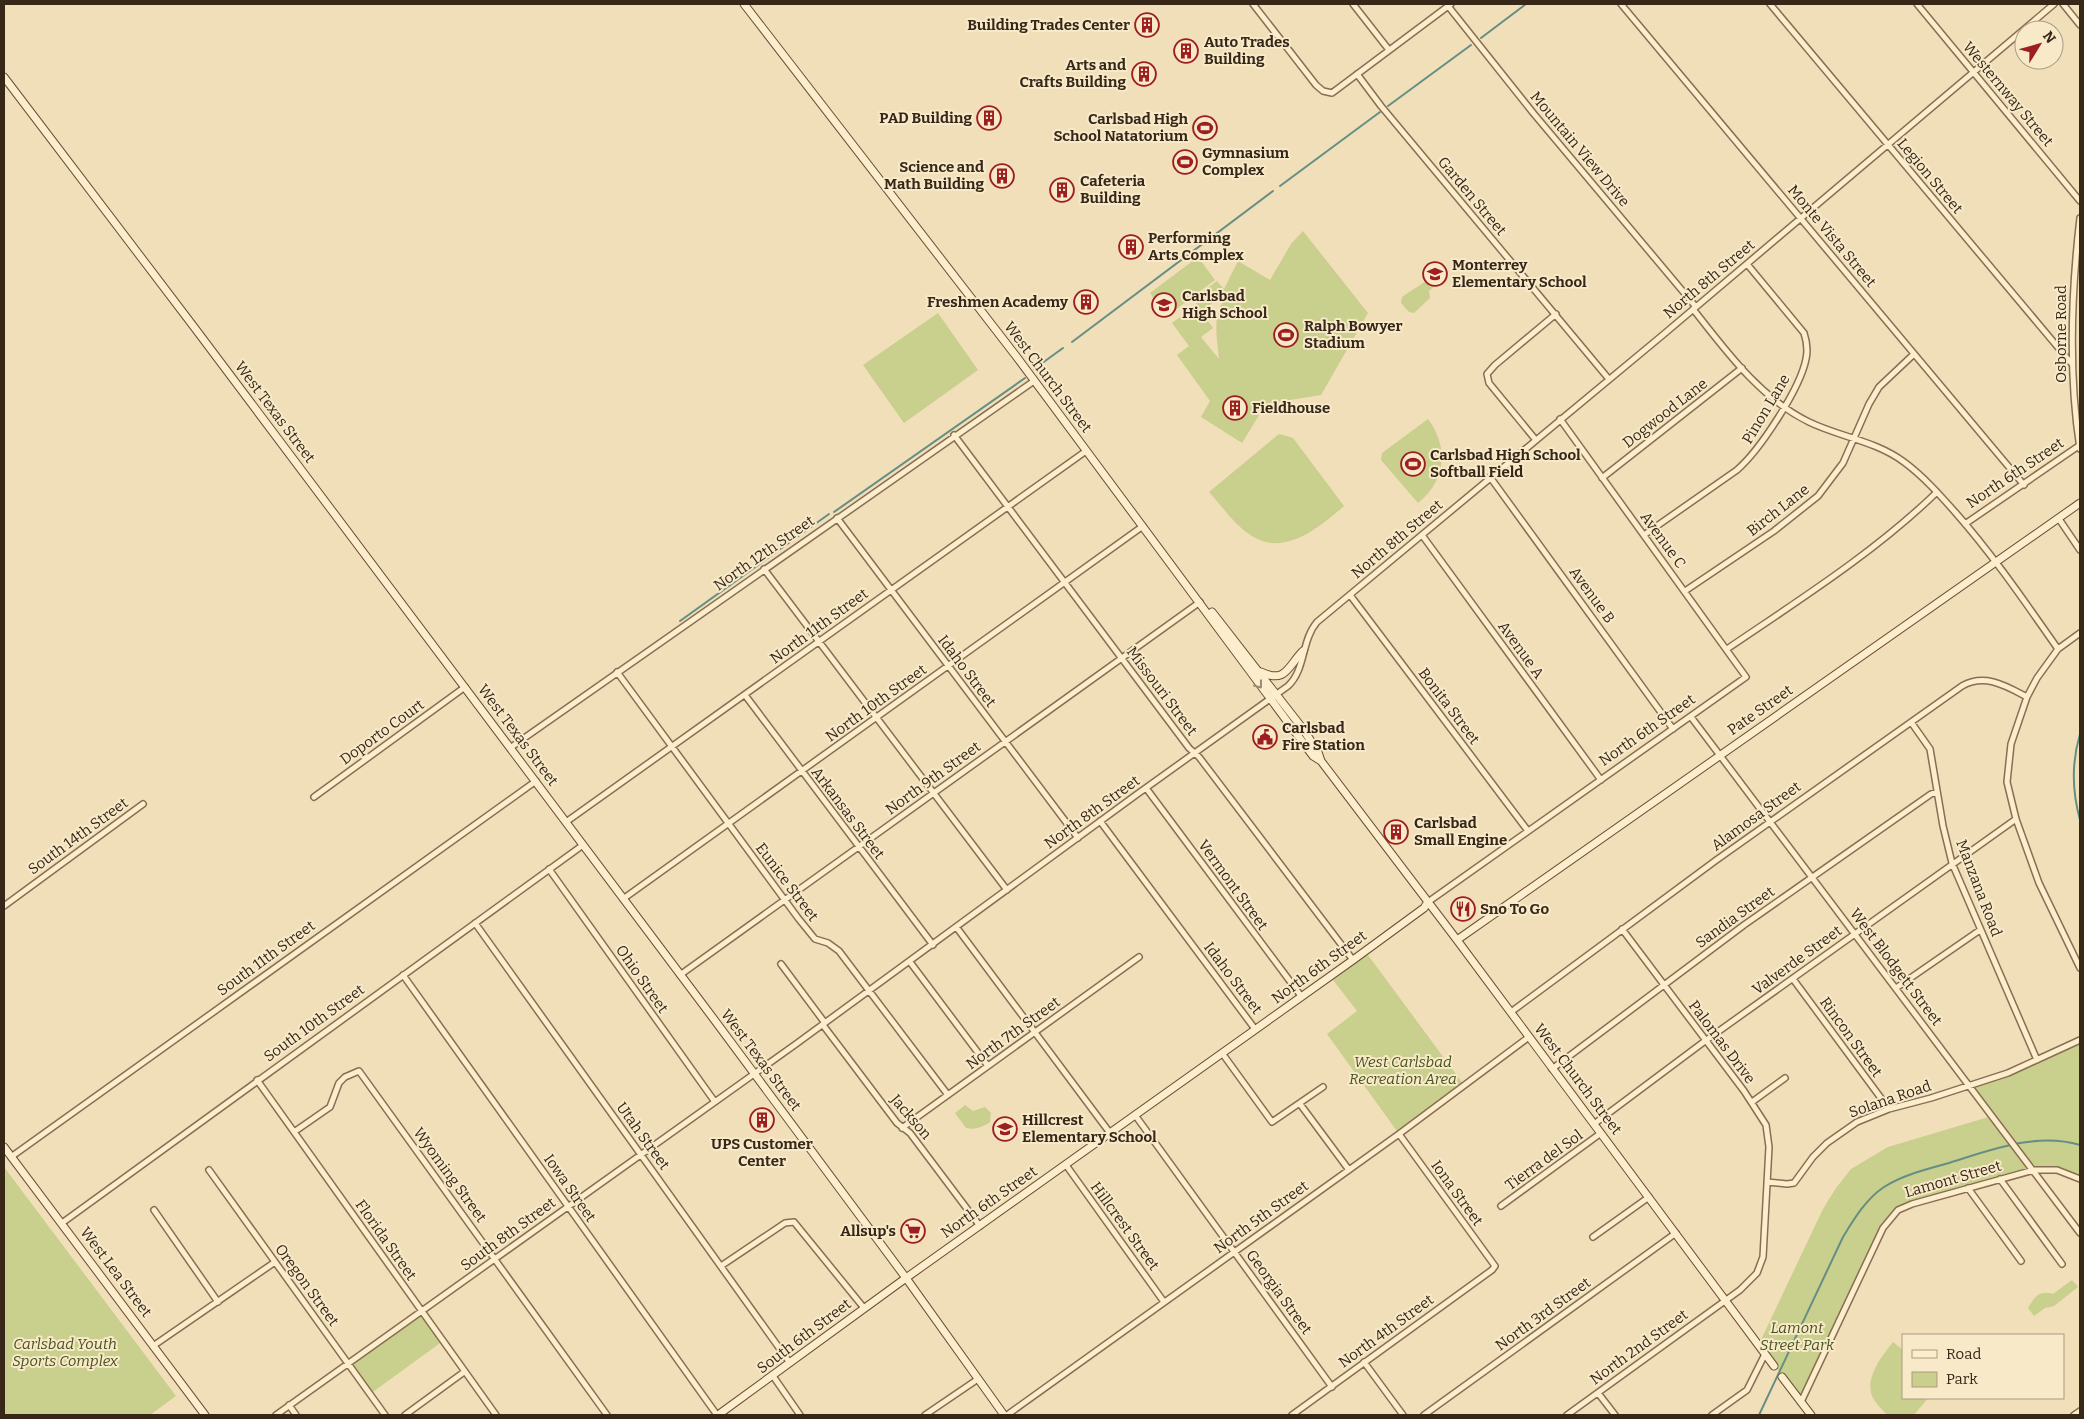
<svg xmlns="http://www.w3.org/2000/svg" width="2084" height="1419" font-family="Bitter,serif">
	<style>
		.green { fill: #c9cf8c }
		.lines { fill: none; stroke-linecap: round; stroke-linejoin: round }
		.stream { stroke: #658e84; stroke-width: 2 }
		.street-casing { stroke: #886e52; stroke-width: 8 }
		.secondary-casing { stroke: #6a4f36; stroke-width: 9 }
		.street { stroke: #fcedcc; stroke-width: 5 }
		.secondary { stroke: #fcedcc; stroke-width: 7 }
		.oneway { stroke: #998a72 }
		.labels { text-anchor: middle; stroke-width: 4; stroke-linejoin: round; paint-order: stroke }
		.poi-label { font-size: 15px; font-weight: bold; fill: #362719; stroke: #f8eac9; text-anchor: start }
		.street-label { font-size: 15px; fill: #362719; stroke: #f8eac9 }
		.park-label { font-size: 15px; font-style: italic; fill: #47541e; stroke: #f8eac9 }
	</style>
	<rect width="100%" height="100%" fill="#f1dfb9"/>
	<!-- green -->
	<path class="green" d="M1303,231L1368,313L1321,395L1266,404L1242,443L1201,417L1210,401L1177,355L1189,346L1172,323L1196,305L1213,328L1201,337L1219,359C1217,338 1211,311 1228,296L1226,293L1202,311L1193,299L1217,281L1224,289L1238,261L1270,280L1291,244Z
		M1198,257L1215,280L1167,316L1150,293Z
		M1434,274L1441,280L1429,291L1430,298L1414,313L1409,312L1401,303L1402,297C1413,289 1424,284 1434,274Z
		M938,313L978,370L904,423L863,365Z
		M1428,419C1449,447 1446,481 1418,503L1381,460L1382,453Z
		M1279,434L1293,438L1344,506C1320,527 1284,557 1252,536C1235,526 1222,506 1209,492Z
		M1365,951L1464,1085L1399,1134L1327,1034L1357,1011L1330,976Z
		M2080,1040V1179L2064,1172L2034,1170L1912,1204L1890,1217L1801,1402L1759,1344L1823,1209L1836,1188L1851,1169L1888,1147L1992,1116L1969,1085L2008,1073Z
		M965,1105L973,1111L985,1107L991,1113L990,1122C983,1127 975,1130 966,1128L955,1113Z
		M4,1167L176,1396L150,1415H4Z
		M2072,1280L2078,1287L2054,1306L2045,1308L2034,1316L2028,1308C2034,1297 2040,1290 2053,1294Z
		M422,1312L443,1341L370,1394L348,1363Z
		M1893,1342L1903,1350V1398H1928L1914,1415H1887C1882,1409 1875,1403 1872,1396C1865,1377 1882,1356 1893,1342Z"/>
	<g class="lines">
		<!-- stream -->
		<path class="stream" d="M1481,38L1526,4
			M1388,106L1471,45
			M1280,186L1380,112
			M1072,342L1273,191
			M1034,369L1063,348
			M834,512L1025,378
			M680,621L829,514
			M2080,734C2071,764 2072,791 2080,820
			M1759,1415L1843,1237C1854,1219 1866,1199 1884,1187C1903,1175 1927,1169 1949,1163C1991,1150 2036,1132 2080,1145"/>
		<!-- street casing -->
		<g class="street-casing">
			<path id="street" d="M1253,4L1316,85L1323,91L1332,93L1451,4
				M1353,4L1389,50
				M1621,4L2024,485
				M1770,4L2072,364
				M1917,4L2080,201
				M2063,4L2080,25
				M1448,6L1534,114L1696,307
				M1357,74L1381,106L1608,378
				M2080,218C2071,295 2068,372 2080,449
				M1693,309C1726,351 1760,398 1809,422C1840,437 1876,441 1904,462C1923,476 1939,494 1955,512C1993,555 2025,602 2058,649
				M954,435L1189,748L1199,757L1353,960
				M1535,439L1489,383L1487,374L1495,365L1556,314
				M1490,477L1673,729
				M1602,478L1742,368
				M837,518L1078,838
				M2059,519L2080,550
				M1965,524L2080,445
				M1422,535L1601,780
				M1644,535L1737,470C1760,450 1800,389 1806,359C1808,350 1807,342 1804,333L1747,264
				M764,569L1007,890
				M1685,591L1774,531L1818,496L1843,463L1869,404L1879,387L1914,354
				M1350,595L1528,831
				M2080,633L2058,649L2037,678L2027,697L2011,744L2007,782L2016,819L2039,883L2080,968
				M1727,649C1799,600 1874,553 1937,492
				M617,672L798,918L815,939L828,943L839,951L948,1095
				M745,695L933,945
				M1691,717L2080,1233
				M1911,722L1930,749L1943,826L1952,863L2037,1060
				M510,748L1034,381
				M1146,788L1301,996
				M314,797L465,687
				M1100,821L1255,1029
				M566,822L1086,451
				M549,869L715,1102
				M623,899L1143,526
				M1428,902L1746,677L1560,419
				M4,906L143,804
				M475,923L790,1363
				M957,928L1110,1133
				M910,962L988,1066
				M781,964L825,1023
				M403,975L717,1415
				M680,975L1200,602
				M1793,979L1889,1109
				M1896,988L1980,930
				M1511,1012L1715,861L1962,686C1985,673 2006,686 2027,697
				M823,1025L897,1123L910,1133L980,1226
				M1222,1053L1272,1122L1323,1087
				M1552,1069L1744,925L1931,794L1937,792
				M257,1080L496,1415
				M1752,1102L1785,1078
				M1300,1104L1349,1170
				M1135,1115L1332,1387
				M1594,1124L1705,1041L2016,819
				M902,1128L1139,957
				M294,1132L330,1107L339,1083L345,1077L359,1071L607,1415
				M11,1157L536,781
				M1066,1165L1164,1302
				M209,1170L385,1415
				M2000,1179L2062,1264
				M1767,1182L1787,1184L1794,1183L1813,1157L1827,1143L1857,1122L1889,1109L1931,1098L2008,1073L2080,1040
				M1968,1188L2021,1261
				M1501,1206L1601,1133
				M154,1210L218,1302
				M62,1223L583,845
				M1593,1237L1649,1197
				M721,1266L785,1223L794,1222L864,1308
				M153,1346L275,1262
				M1364,1362L1403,1415
				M773,1376L800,1415
				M1598,1393L1615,1415
				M1801,1402L1883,1228L1898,1210L1912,1204L2034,1170H2057L2080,1179
				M289,1405L296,1415
				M276,1415L796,1044L1136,795L1288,686C1306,669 1301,641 1317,622L1664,334L2054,4
				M405,1415L464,1372
				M925,1415L978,1379
				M1007,1415L1399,1134L1529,1037
				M1292,1415L1492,1270L1495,1266L1399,1134
				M1424,1415L1676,1233
				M1567,1415L1740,1290L1757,1273L1763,1257L1769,1147L1766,1125L1744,1091L1622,929
				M1712,1415L1747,1390L1765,1354
				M2074,1415L2080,1411"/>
		</g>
		<!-- secondary casing -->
		<g class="secondary-casing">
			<path id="secondary" d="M744,4L1016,356L1313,756L1321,761L1457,940L1774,1366
				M4,77L194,327L710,1014L906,1278L1004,1415
				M1212,612L1303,729L1318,752L1321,761
				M1261,672C1286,684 1288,666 1303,651
				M1457,940L2080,503
				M4,1147L205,1415
				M1782,1377L1811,1415
				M718,1415L906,1278L1353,960L1424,908L1428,902"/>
		</g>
		<!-- street -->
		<use href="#street" class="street"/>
		<!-- secondary -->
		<use href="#secondary" class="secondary"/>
	</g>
	<!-- one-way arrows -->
	<defs><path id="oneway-chevron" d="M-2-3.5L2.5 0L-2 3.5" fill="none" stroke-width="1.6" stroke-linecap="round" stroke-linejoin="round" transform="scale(1.25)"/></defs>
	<use class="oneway" href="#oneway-chevron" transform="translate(1259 685) rotate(53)"/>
	<!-- icons -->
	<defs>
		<g id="building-ring" transform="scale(1.25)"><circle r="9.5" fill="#f8eac9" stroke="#9c1e20" stroke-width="1.5"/><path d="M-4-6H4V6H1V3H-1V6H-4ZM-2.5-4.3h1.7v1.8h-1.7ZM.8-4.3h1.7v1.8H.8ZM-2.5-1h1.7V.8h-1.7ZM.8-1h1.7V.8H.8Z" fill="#9c1e20"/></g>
		<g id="stadium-ring" transform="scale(1.25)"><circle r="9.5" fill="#f8eac9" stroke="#9c1e20" stroke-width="1.5"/><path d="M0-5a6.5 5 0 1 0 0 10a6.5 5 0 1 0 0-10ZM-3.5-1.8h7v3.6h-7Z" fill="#9c1e20"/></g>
		<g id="school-ring" transform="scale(1.25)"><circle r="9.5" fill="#f8eac9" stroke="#9c1e20" stroke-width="1.5"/><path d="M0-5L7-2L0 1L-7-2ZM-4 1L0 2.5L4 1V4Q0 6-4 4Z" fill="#9c1e20"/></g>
		<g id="civic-ring" transform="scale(1.25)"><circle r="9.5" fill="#f8eac9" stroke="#9c1e20" stroke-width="1.5"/><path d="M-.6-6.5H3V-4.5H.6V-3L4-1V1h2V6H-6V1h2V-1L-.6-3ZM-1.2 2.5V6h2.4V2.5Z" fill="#9c1e20"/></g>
		<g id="restaurant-ring" transform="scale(1.25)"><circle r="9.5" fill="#f8eac9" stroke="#9c1e20" stroke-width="1.5"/><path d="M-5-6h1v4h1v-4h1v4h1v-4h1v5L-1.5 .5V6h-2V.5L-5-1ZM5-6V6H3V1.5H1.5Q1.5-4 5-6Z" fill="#9c1e20"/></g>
		<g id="supermarket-ring" transform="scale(1.25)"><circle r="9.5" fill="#f8eac9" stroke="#9c1e20" stroke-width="1.5"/><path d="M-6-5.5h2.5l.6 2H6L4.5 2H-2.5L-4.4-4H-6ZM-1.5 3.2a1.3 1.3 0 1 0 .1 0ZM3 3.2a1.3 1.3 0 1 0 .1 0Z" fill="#9c1e20"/></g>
	</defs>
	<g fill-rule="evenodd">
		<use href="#building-ring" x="1147" y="25"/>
		<use href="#building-ring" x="1186" y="51"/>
		<use href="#building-ring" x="1144" y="74"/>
		<use href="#building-ring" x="989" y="118"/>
		<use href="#stadium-ring" x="1205" y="128"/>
		<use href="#stadium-ring" x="1185" y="162"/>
		<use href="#building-ring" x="1002" y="176"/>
		<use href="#building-ring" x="1062" y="190"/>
		<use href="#building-ring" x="1131" y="247"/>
		<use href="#school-ring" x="1435" y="274"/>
		<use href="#building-ring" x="1086" y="302"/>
		<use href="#school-ring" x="1164" y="305"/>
		<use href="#stadium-ring" x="1286" y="335"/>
		<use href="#building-ring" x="1235" y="408"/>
		<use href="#stadium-ring" x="1413" y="464"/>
		<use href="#civic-ring" x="1265" y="737"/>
		<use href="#building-ring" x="1396" y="832"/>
		<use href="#restaurant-ring" x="1463" y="909"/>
		<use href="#building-ring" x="762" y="1120"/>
		<use href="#school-ring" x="1005" y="1129"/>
		<use href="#supermarket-ring" x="913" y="1231"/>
	</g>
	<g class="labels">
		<!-- poi labels -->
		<g class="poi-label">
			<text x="1130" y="30" text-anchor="end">Building Trades Center</text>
			<text x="1204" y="47">Auto Trades<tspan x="1204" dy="17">Building</tspan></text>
			<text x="1126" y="70" text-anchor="end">Arts and<tspan x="1126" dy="17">Crafts Building</tspan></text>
			<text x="972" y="123" text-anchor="end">PAD Building</text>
			<text x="1188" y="124" text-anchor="end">Carlsbad High<tspan x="1188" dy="17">School Natatorium</tspan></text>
			<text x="1202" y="158">Gymnasium<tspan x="1202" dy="17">Complex</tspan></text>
			<text x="984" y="172" text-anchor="end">Science and<tspan x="984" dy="17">Math Building</tspan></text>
			<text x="1080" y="186">Cafeteria<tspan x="1080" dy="17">Building</tspan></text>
			<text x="1148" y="243">Performing<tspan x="1148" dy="17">Arts Complex</tspan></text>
			<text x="1452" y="270">Monterrey<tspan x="1452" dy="17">Elementary School</tspan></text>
			<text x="1182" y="301">Carlsbad<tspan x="1182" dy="17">High School</tspan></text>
			<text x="1068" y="307" text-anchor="end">Freshmen Academy</text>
			<text x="1304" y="331">Ralph Bowyer<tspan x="1304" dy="17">Stadium</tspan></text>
			<text x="1252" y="413">Fieldhouse</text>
			<text x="1430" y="460">Carlsbad High School<tspan x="1430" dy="17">Softball Field</tspan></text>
			<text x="1282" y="733">Carlsbad<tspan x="1282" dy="17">Fire Station</tspan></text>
			<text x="1414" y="828">Carlsbad<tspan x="1414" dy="17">Small Engine</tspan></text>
			<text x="1480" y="914">Sno To Go</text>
			<text x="1022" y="1125">Hillcrest<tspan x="1022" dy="17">Elementary School</tspan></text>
			<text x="762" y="1149" text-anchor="middle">UPS Customer<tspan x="762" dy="17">Center</tspan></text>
			<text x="896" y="1236" text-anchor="end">Allsup's</text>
		</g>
		<!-- street labels -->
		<g class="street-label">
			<text transform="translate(2008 94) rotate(50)" y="5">Westernway Street</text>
			<text transform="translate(1580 149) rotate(50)" y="5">Mountain View Drive</text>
			<text transform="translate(1930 176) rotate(50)" y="5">Legion Street</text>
			<text transform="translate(1472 196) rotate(50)" y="5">Garden Street</text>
			<text transform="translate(1832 236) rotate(50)" y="5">Monte Vista Street</text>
			<text transform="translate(1709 279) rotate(-40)" y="5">North 8th Street</text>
			<text transform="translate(2061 334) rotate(-90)" y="5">Osborne Road</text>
			<text transform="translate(1048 377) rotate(53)" y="5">West Church Street</text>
			<text transform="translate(1766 409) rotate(-59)" y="5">Pinon Lane</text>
			<text transform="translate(275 412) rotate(53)" y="5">West Texas Street</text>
			<text transform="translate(1665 413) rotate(-38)" y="5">Dogwood Lane</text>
			<text transform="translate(2015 473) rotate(-34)" y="5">North 6th Street</text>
			<text transform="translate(1778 510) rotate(-38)" y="5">Birch Lane</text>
			<text transform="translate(1397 539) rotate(-40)" y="5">North 8th Street</text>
			<text transform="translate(1663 540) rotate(54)" y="5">Avenue C</text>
			<text transform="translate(764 553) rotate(-35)" y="5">North 12th Street</text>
			<text transform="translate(1592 595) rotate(54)" y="5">Avenue B</text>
			<text transform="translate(819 626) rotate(-36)" y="5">North 11th Street</text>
			<text transform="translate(1521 650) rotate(54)" y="5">Avenue A</text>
			<text transform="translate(967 671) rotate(53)" y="5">Idaho Street</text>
			<text transform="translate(1162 691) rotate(53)" y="5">Missouri Street</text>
			<text transform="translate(876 703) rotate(-36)" y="5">North 10th Street</text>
			<text transform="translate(1449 706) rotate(53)" y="5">Bonita Street</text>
			<text transform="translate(1760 710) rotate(-35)" y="5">Pate Street</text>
			<text transform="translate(1647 730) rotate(-35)" y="5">North 6th Street</text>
			<text transform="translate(382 732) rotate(-36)" y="5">Doporto Court</text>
			<text transform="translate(518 735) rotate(53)" y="5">West Texas Street</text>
			<text transform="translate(933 778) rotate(-36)" y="5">North 9th Street</text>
			<text transform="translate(1092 812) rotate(-36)" y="5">North 8th Street</text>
			<text transform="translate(848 813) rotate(53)" y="5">Arkansas Street</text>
			<text transform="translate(1756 816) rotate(-36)" y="5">Alamosa Street</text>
			<text transform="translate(78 836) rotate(-36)" y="5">South 14th Street</text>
			<text transform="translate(787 882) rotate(53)" y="5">Eunice Street</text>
			<text transform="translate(1233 885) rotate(54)" y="5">Vermont Street</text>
			<text transform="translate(1979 888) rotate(69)" y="5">Manzana Road</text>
			<text transform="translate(1735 917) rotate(-36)" y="5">Sandia Street</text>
			<text transform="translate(266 958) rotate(-36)" y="5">South 11th Street</text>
			<text transform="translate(1797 960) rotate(-36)" y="5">Valverde Street</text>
			<text transform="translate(1319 967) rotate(-36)" y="5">North 6th Street</text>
			<text transform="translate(1896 967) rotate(53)" y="5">West Blodgett Street</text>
			<text transform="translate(1233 978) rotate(53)" y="5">Idaho Street</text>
			<text transform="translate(642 979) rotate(55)" y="5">Ohio Street</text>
			<text transform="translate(314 1023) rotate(-36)" y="5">South 10th Street</text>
			<text transform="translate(1013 1033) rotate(-36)" y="5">North 7th Street</text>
			<text transform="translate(1851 1037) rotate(54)" y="5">Rincon Street</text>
			<text transform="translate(1722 1042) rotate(53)" y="5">Palomas Drive</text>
			<text transform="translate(761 1060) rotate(53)" y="5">West Texas Street</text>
			<text transform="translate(1578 1079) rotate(53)" y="5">West Church Street</text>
			<text transform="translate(1890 1099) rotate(-19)" y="5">Solana Road</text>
			<text transform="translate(911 1117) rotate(49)" y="5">Jackson</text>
			<text transform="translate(643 1136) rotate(54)" y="5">Utah Street</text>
			<text transform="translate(1544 1160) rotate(-36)" y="5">Tierra del Sol</text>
			<text transform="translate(450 1175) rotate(54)" y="5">Wyoming Street</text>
			<text transform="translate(1953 1179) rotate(-16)" y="5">Lamont Street</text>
			<text transform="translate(570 1188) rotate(55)" y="5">Iowa Street</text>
			<text transform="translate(1457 1193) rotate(54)" y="5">Iona Street</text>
			<text transform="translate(989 1202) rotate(-35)" y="5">North 6th Street</text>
			<text transform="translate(1261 1217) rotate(-36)" y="5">North 5th Street</text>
			<text transform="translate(1125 1226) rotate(54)" y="5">Hillcrest Street</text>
			<text transform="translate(508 1234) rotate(-36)" y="5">South 8th Street</text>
			<text transform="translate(386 1240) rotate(55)" y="5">Florida Street</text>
			<text transform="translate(116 1272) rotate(53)" y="5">West Lea Street</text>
			<text transform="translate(307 1285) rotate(54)" y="5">Oregon Street</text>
			<text transform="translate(1279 1292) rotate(54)" y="5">Georgia Street</text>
			<text transform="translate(1543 1314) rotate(-36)" y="5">North 3rd Street</text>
			<text transform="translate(1386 1331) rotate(-36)" y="5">North 4th Street</text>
			<text transform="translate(804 1336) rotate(-37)" y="5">South 6th Street</text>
			<text transform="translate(1639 1347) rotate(-36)" y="5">North 2nd Street</text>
		</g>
		<!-- park labels -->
		<g class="park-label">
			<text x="1403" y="1067">West Carlsbad<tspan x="1403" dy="17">Recreation Area</tspan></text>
			<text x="1797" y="1333">Lamont<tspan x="1797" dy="17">Street Park</tspan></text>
			<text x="65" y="1349">Carlsbad Youth<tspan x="65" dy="17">Sports Complex</tspan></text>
		</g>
	</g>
	<!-- border -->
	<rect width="2084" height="1419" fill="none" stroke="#362719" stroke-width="10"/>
	<!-- legend -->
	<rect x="1902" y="1334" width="162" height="65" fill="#f8eac9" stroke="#aa9c83"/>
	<rect x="1912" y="1350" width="25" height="8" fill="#fcedcc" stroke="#aa9c83"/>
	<text x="1946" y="1359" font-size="15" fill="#362719">Road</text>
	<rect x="1912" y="1372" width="25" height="15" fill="#c9cf8c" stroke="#aa9c83"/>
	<text x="1946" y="1384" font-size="15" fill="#362719">Park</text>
	<!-- north arrow -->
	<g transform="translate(2039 45) rotate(53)"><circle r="24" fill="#f8eac9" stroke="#aa9c83"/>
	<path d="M0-4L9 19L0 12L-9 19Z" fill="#9c1e20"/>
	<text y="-8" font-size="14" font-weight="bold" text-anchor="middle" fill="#362719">N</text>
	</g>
</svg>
